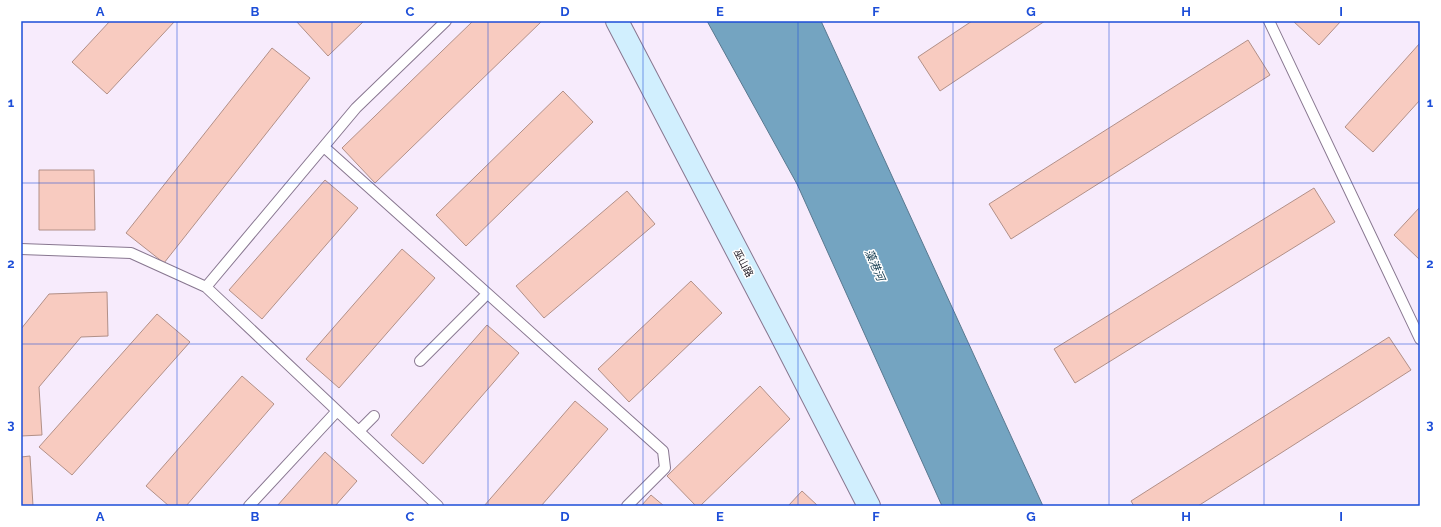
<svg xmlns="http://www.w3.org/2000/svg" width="1441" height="527" font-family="Raleway,'Noto Sans SC',sans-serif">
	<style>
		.water { fill: #74a4c1; stroke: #59788f }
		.building { fill: #f8cbc0; stroke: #b29088 }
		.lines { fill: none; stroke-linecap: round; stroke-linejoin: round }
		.lane-casing { stroke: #887790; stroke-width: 12 }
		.secondary-casing { stroke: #887790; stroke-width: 24 }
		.lane { stroke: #fff; stroke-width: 10 }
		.secondary { stroke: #d1effe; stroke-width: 22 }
		.grid { fill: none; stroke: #1d4ed8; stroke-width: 1; stroke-opacity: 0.55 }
		.labels { text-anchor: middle; stroke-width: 3; stroke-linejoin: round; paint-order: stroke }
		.street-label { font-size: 10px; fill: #19121b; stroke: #fff }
		.water-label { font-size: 11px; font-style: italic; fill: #0b3449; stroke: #fff }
		.neatline { fill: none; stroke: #1d4ed8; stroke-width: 1.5 }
		.grid-label { font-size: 13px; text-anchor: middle; font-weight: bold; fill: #1d4ed8 }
	</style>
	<rect width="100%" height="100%" fill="#f7ebfc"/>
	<!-- water -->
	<path class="water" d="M707,21H821L1043,506H942L797,184Z"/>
	<!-- building -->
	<path class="building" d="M110,21H175L107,94L72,62Z
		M296,21H364L328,56Z
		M473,21H542L375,183L342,148Z
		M972,21H1045L940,91L918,57Z
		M1293,21H1341L1319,45Z
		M1248,40L1270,75L1011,239L989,204Z
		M1420,43V100L1373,152L1345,127Z
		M272,48L310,78L164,263L126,233Z
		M563,91L593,122L466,246L436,215Z
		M39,170H94L95,230H39Z
		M325,180L358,208L262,319L229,290Z
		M1314,188L1335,222L1075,383L1054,349Z
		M627,191L655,224L544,318L516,286Z
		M1420,207V260L1394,235Z
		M402,249L435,278L339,388L306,359Z
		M691,281L722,313L629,402L598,369Z
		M107,292L108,336L81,337L39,387L42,435L21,436V329L49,294Z
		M157,314L190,342L72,475L39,447Z
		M487,325L519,353L423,464L391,435Z
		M1389,337L1411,370L1198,506H1134L1131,501Z
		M242,376L274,404L186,506H169L146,486Z
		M760,386L790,419L700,506H696L667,476Z
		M575,401L608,429L541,506H484Z
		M325,452L357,481L335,506H277Z
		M30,456L33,506H21V457Z
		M802,491L818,506H788Z
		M651,495L664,506H641Z"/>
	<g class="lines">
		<!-- lane casing -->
		<g class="lane-casing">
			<path id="lane" d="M1269,21L1420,339
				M324,147L663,451L665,468L627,506
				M21,249L131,253L206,287L438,506
				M206,287L356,108L446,21
				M420,361L487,294
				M359,431L374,416
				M249,506L337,411"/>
		</g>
		<!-- secondary casing -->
		<g class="secondary-casing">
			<path id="secondary" d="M617,21L779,331L869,506"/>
		</g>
		<!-- lane -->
		<use href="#lane" class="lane"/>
		<!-- secondary -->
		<use href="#secondary" class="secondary"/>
	</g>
	<!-- grid -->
	<path class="grid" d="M177,21V506M332,21V506M488,21V506M643,21V506M798,21V506M953,21V506M1109,21V506M1264,21V506M21,183H1420M21,344H1420"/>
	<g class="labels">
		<!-- street labels -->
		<g class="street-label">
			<text transform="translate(744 263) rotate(62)" y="4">巫山路</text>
		</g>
		<!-- water labels -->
		<g class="water-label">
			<text transform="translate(875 265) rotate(66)" y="4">藻港河</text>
		</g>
	</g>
	<!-- border -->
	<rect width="1441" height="527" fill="none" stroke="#ffffff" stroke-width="44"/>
	<rect x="22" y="22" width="1397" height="483" class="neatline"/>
	<g class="grid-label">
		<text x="100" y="16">A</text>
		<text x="255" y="16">B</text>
		<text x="410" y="16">C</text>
		<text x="565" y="16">D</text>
		<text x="720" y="16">E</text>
		<text x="876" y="16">F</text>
		<text x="1031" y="16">G</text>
		<text x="1186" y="16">H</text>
		<text x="1341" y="16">I</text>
		<text x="11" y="107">1</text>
		<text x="1430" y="107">1</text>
		<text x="11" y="268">2</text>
		<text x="1430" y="268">2</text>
		<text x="11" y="429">3</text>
		<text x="1430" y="429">3</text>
		<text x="100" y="521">A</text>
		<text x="255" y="521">B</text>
		<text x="410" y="521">C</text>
		<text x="565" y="521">D</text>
		<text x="720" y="521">E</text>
		<text x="876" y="521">F</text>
		<text x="1031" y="521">G</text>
		<text x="1186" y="521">H</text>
		<text x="1341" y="521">I</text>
	</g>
</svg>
